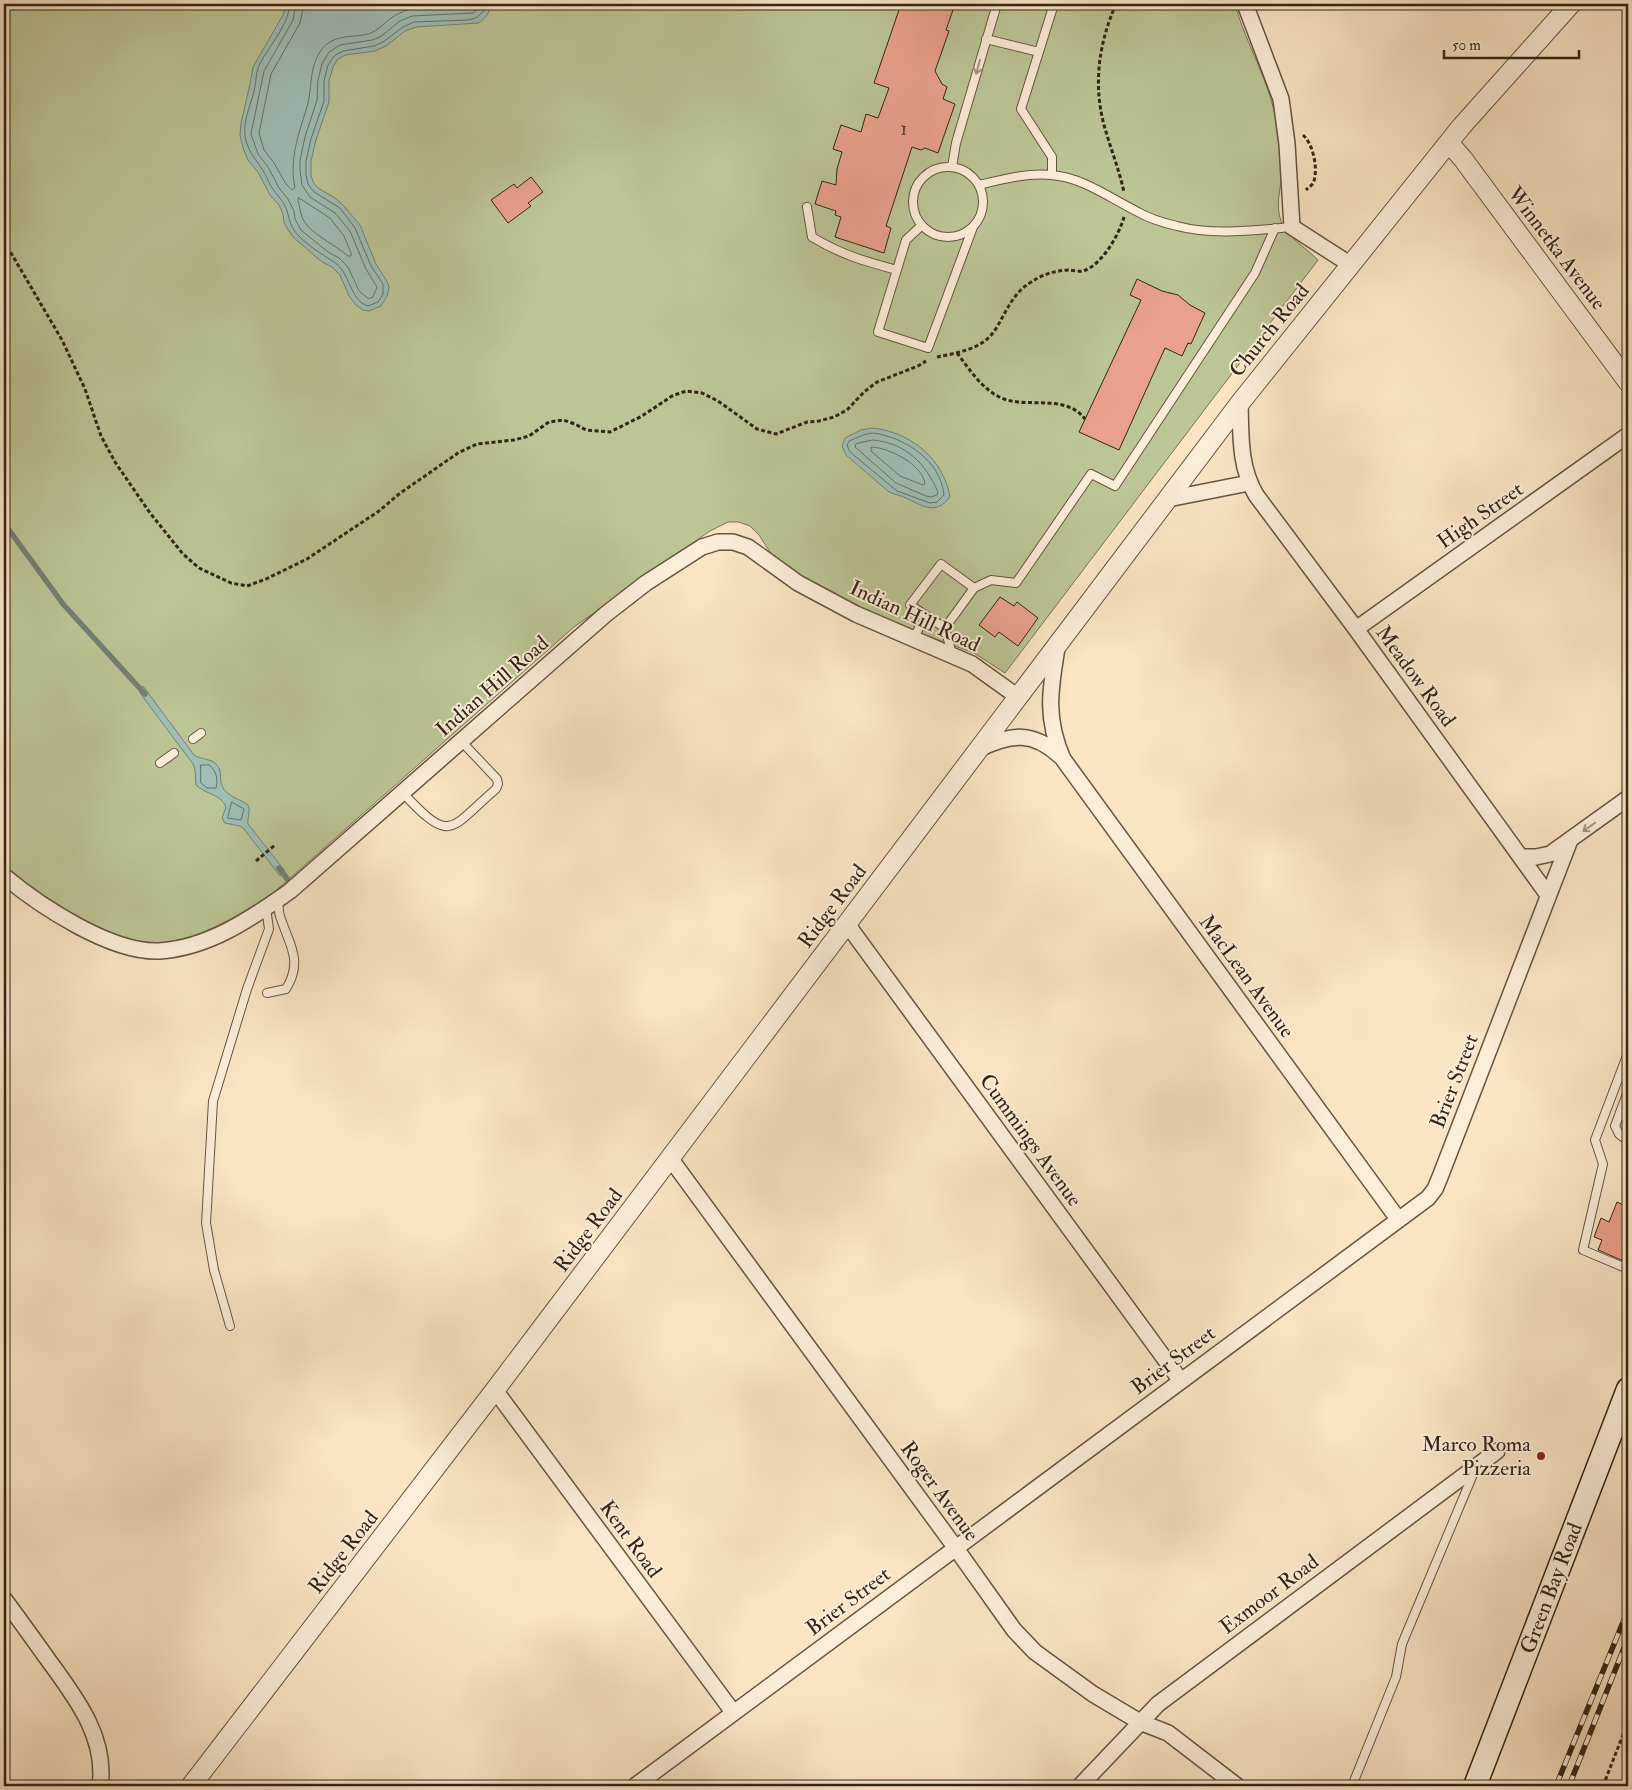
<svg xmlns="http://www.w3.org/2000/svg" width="1632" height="1790" font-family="'IM FELL Double Pica',serif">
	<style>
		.green { fill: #bcc596; stroke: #777456 }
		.water { fill: #9ebeb6; stroke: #738076 }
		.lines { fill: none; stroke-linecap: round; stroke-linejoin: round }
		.shore { stroke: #687166; stroke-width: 1 }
		.stream { stroke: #738076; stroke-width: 5.5 }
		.building { fill: #eaa18c; stroke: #322417 }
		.service-casing { stroke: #645442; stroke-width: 10 }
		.minor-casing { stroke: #645442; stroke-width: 18 }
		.tertiary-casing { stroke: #645442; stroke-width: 21 }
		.secondary-casing { stroke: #322417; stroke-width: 25 }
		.path { stroke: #322417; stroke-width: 3; stroke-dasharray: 4 2.5; stroke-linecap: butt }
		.service { stroke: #fcedd9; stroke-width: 8 }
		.minor { stroke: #fcedd9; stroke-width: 15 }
		.tertiary { stroke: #fcedd9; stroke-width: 19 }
		.secondary { stroke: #fcedd9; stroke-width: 22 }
		.rail-casing { stroke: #322417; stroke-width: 5.5 }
		.rail { stroke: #fcedd9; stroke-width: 4; stroke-dasharray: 11; stroke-linecap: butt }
		.oneway { stroke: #a19382 }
		.poi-dot { fill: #8f2418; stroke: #fcedd9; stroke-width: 2 }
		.labels { text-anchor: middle; stroke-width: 4; stroke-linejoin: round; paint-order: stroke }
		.number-label { font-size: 19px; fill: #604334 }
		.street-label { font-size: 21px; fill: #322417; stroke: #fcedd9 }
		.poi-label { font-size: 21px; fill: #322417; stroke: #fcedd9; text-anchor: end }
	</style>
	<rect width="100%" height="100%" fill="#fae4c4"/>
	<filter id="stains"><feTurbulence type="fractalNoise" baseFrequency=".004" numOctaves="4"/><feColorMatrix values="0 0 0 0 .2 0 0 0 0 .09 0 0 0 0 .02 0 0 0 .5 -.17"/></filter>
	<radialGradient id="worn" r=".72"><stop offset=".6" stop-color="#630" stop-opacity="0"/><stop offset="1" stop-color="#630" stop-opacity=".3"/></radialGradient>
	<!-- green -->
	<path class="green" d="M4,4H1235C1246,45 1271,83 1277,126C1280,141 1282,157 1282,172C1281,188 1275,205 1281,221C1286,236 1307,249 1318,260L1005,673L974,653L895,624L817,586L786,567L770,552L759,535L750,526L739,522H728L710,531L574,627L272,894C244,912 203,937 169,943C114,951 45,898 4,866Z"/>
	<!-- water -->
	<path class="water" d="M286,4H489C490,14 486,18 478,23L416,27L405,31L386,46L375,51L345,55L337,60L333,67L329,81V102L316,140L311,161V175L313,182L318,188L335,198L343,205L360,225L376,264L388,283L389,288L387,296L381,306L369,311L363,310L356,305L349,296L340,275L332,267L322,262L293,237L284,223L283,214L279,205L270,195L258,172L248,160L243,148L240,135L241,123L250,84L253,67L283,15Z
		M873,428C910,432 944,459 950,497C936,515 925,507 908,499C902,496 896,495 889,492L846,455L842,446L845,438L861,430Z
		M143,686L194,755C201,760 210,758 216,764C223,771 219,778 222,786C226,796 240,799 248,805C251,812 247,817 248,824L285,871L280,876L244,829L240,826L225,823L222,818L226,807C220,793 206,795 196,785L195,770L193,764L140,693Z"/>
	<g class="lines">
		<!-- shore -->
		<path class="shore" d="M290,4C288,28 267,47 258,68C256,74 256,81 255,87C252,102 243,120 245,135C247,150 254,157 262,169C267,176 269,185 275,192C278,196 282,200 284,204C290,215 288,225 298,235C308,246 322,254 334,262C351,273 349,300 368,306L378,302L383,294V284L371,266L355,228L340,208L314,192L308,184L306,175V161L311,139L324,101V81L328,65L334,56L343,51L374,46L383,42L403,27L414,22L468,20L476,18L484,11V4
			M296,4L293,20L264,71L251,134L258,154L268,167L279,188L288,199L294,211L295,219L301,230L328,252L339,258L348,267L359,291L369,299L373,297L377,287L366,269L350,231L335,213L310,197L302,185L300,170V160L305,137L317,100L318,80L322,64L329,52L340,45L372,40L380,37L400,21L412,16L473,13L478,9V4
			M304,4L300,23L271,74L259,133L264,150L274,163L286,184L292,190L295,188C289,161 298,136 306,110C313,90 308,67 322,49C334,34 352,38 368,34C379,31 386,20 396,15C414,4 446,6 467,6L470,4
			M299,198L330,218L344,236L351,253V256H348C336,245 308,233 302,217C300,212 300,206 298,201Z
			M873,433C905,437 941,461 944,495L937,502L930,503L897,491L850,452L847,445L849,441L863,435Z
			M873,440C906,443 925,463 938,492L937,495L931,497L926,496L896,483L855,447L856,444Z
			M872,447C890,448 923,465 925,484L923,485L900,476L871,451Z
			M201,765H209C217,771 218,780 216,788H207L201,783Z
			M232,802L244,809L241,820L228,818Z"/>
		<!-- stream -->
		<path class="stream" d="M4,523L63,604L145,694
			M279,868L288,880"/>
	</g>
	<!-- building -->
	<path class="building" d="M901,4H955L946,30L949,31L935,71L942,84L947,87L943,99L955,104L938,153L925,148L921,150L912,147L886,226L891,228L884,253L835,237L841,217L835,215L836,211L815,204L822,181L836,185L837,169L842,152L833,149L841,125L861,132L866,114L878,118L889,88L874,83Z
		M531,177L543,192L528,203L531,206L508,223L491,200L514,184L517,188Z
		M1137,279L1162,291L1178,295L1190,305L1205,313L1191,344L1188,343L1182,356L1165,348L1119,450L1079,432L1141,300L1130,295Z
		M1000,597L1014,606L1017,602L1038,618L1018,646L999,632L995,637L979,625Z
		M1617,1202L1628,1207V1263L1598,1250L1602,1240L1594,1237L1601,1218L1609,1222Z"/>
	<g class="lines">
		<!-- service casing -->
		<g class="service-casing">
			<path id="service" d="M986,39L1039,52
				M913 202a35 35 0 1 1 70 0a35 35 0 1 1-70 0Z
				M952,167L956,143L997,4
				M1052,175V157L1021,109L1054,4
				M979,185C1003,179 1026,173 1051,175C1082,177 1110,198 1138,212C1150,219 1164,223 1177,226C1214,236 1255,230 1292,227
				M807,207L812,237C842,255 864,261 897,270
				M921,226L906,240L878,332L928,348L973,227
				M974,588L941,564L910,605L945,628L974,588L991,580L1016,583L1091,474L1115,486L1255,273L1275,228
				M945,628L952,654
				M913,638L926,617
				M193,739L201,733
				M160,763L174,753
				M402,792C452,846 449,829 496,789L498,784L497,779L461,741
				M267,993L286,989C303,961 290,946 281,919C278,913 279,906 278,900
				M1628,1053L1595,1140L1603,1164L1583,1250L1628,1269
				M1628,1091L1615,1126L1619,1134L1628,1141
				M230,1326L214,1270L206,1223L213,1101L247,989L269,929L266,908
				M1352,1786L1396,1677L1402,1644L1474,1472"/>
		</g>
		<!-- minor casing -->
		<g class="minor-casing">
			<path id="minor" d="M1245,4L1281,99L1287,144L1292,227L1351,265
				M1240,403C1241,435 1239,466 1256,495L1356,629L1548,895
				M1168,499L1249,483
				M1356,629L1628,435
				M1057,648C1050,690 1045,718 1063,759L1398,1219
				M981,748C1012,734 1033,731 1060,756
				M1521,857H1536L1550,854L1628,798
				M4,876C40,906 111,953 159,951C208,948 251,919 290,891L606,614L646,583L702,547L718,542H733L748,547L798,583L856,614L972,664L1018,697
				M847,924L1181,1381
				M670,1158L955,1547L1014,1630L1035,1652L1093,1694L1140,1722L1168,1733L1237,1786
				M495,1390L733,1712
				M4,1599C19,1619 34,1640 49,1661C76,1698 107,1738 100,1786
				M635,1786L1428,1198L1435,1189L1440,1177L1570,840
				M1080,1786L1158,1704L1497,1451"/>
		</g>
		<!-- tertiary casing -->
		<g class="tertiary-casing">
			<path id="tertiary" d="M1449,143L1463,159L1628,382
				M191,1786L495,1390L1240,403L1461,127L1571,4"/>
		</g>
		<!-- secondary casing -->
		<g class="secondary-casing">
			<path id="secondary" d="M1475,1786L1628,1389"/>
		</g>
		<!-- path -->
		<path class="path" d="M1116,4C1099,43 1093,83 1104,125C1110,147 1119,169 1124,192
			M1303,135C1313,144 1318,167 1314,181C1313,185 1309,187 1306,190
			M4,241L62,340L85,389L101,436L115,462L150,513L183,554L199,568L231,583L247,586L266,579L307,559L379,511L399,494L458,453L477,444L514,440L529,436L549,422L563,420L575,424L586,430L610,432L642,416L672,396L686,391L702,393L718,401L757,429L776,434L807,422L819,421L834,417L847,410L864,392L877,382L918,366L926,361
			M957,353C970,370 983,391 1004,399C1030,408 1066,394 1085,419
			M937,357C957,353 983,349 995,330C1006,313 1011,296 1028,284C1041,275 1053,271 1068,270C1073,270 1079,272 1083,271C1102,265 1119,235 1124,217
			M256,861L275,845
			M1603,1786L1628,1722"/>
		<!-- service -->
		<use href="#service" class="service"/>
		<!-- minor -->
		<use href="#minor" class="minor"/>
		<!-- tertiary -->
		<use href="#tertiary" class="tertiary"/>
		<!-- secondary -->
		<use href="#secondary" class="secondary"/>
		<!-- rail casing -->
		<g class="rail-casing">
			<path id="rail" d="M1556,1786L1628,1610
				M1569,1786L1628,1638"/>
		</g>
		<!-- rail -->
		<use href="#rail" class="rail"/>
	</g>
	<!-- one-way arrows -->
	<defs><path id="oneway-shaft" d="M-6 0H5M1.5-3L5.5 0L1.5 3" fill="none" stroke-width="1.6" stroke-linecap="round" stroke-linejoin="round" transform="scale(1.25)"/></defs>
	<g class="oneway">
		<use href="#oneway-shaft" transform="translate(978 67) rotate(106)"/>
		<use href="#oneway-shaft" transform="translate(1589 827) rotate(145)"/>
	</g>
	<!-- markers -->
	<circle class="poi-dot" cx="1541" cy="1456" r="5"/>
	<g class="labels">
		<!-- number labels -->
		<g class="number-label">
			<text x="904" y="135">1</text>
		</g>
		<!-- street labels -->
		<g class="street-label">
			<text transform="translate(1557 248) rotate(53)" y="7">Winnetka Avenue</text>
			<text transform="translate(1269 330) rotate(-51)" y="7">Church Road</text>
			<text transform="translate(1480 515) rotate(-35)" y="7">High Street</text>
			<text transform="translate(915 616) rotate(25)" y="7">Indian Hill Road</text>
			<text transform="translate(1416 676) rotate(54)" y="7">Meadow Road</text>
			<text transform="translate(492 686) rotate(-41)" y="7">Indian Hill Road</text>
			<text transform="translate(832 906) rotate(-53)" y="7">Ridge Road</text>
			<text transform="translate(1247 976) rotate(54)" y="7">MacLean Avenue</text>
			<text transform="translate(1454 1081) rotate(-69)" y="7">Brier Street</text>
			<text transform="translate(1031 1140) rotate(54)" y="7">Cummings Avenue</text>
			<text transform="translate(588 1230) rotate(-53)" y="7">Ridge Road</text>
			<text transform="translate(1173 1360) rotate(-37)" y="7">Brier Street</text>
			<text transform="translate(940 1491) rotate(54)" y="7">Roger Avenue</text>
			<text transform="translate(631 1539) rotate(54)" y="7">Kent Road</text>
			<text transform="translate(343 1552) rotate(-52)" y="7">Ridge Road</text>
			<text transform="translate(1551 1588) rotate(-69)" y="7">Green Bay Road</text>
			<text transform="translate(1269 1594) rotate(-37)" y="7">Exmoor Road</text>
			<text transform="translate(848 1601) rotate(-37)" y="7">Brier Street</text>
		</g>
		<!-- poi labels -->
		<g class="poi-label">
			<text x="1531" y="1451">Marco Roma<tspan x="1531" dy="24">Pizzeria</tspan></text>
		</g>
	</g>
	<!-- margin -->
	<rect width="1632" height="1790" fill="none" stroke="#fae4c4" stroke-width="20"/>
	<rect x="5" y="5" width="1622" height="1780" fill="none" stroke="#322417" stroke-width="2.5"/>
	<rect x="10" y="10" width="1612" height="1770" fill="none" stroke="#322417"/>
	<!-- scale -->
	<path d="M1444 50v8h135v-8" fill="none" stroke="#322417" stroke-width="2.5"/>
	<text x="1452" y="50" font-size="15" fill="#322417" stroke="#fcedd9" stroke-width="4" paint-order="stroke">50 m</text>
	<rect width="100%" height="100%" filter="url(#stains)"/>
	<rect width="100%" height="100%" fill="url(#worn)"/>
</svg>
